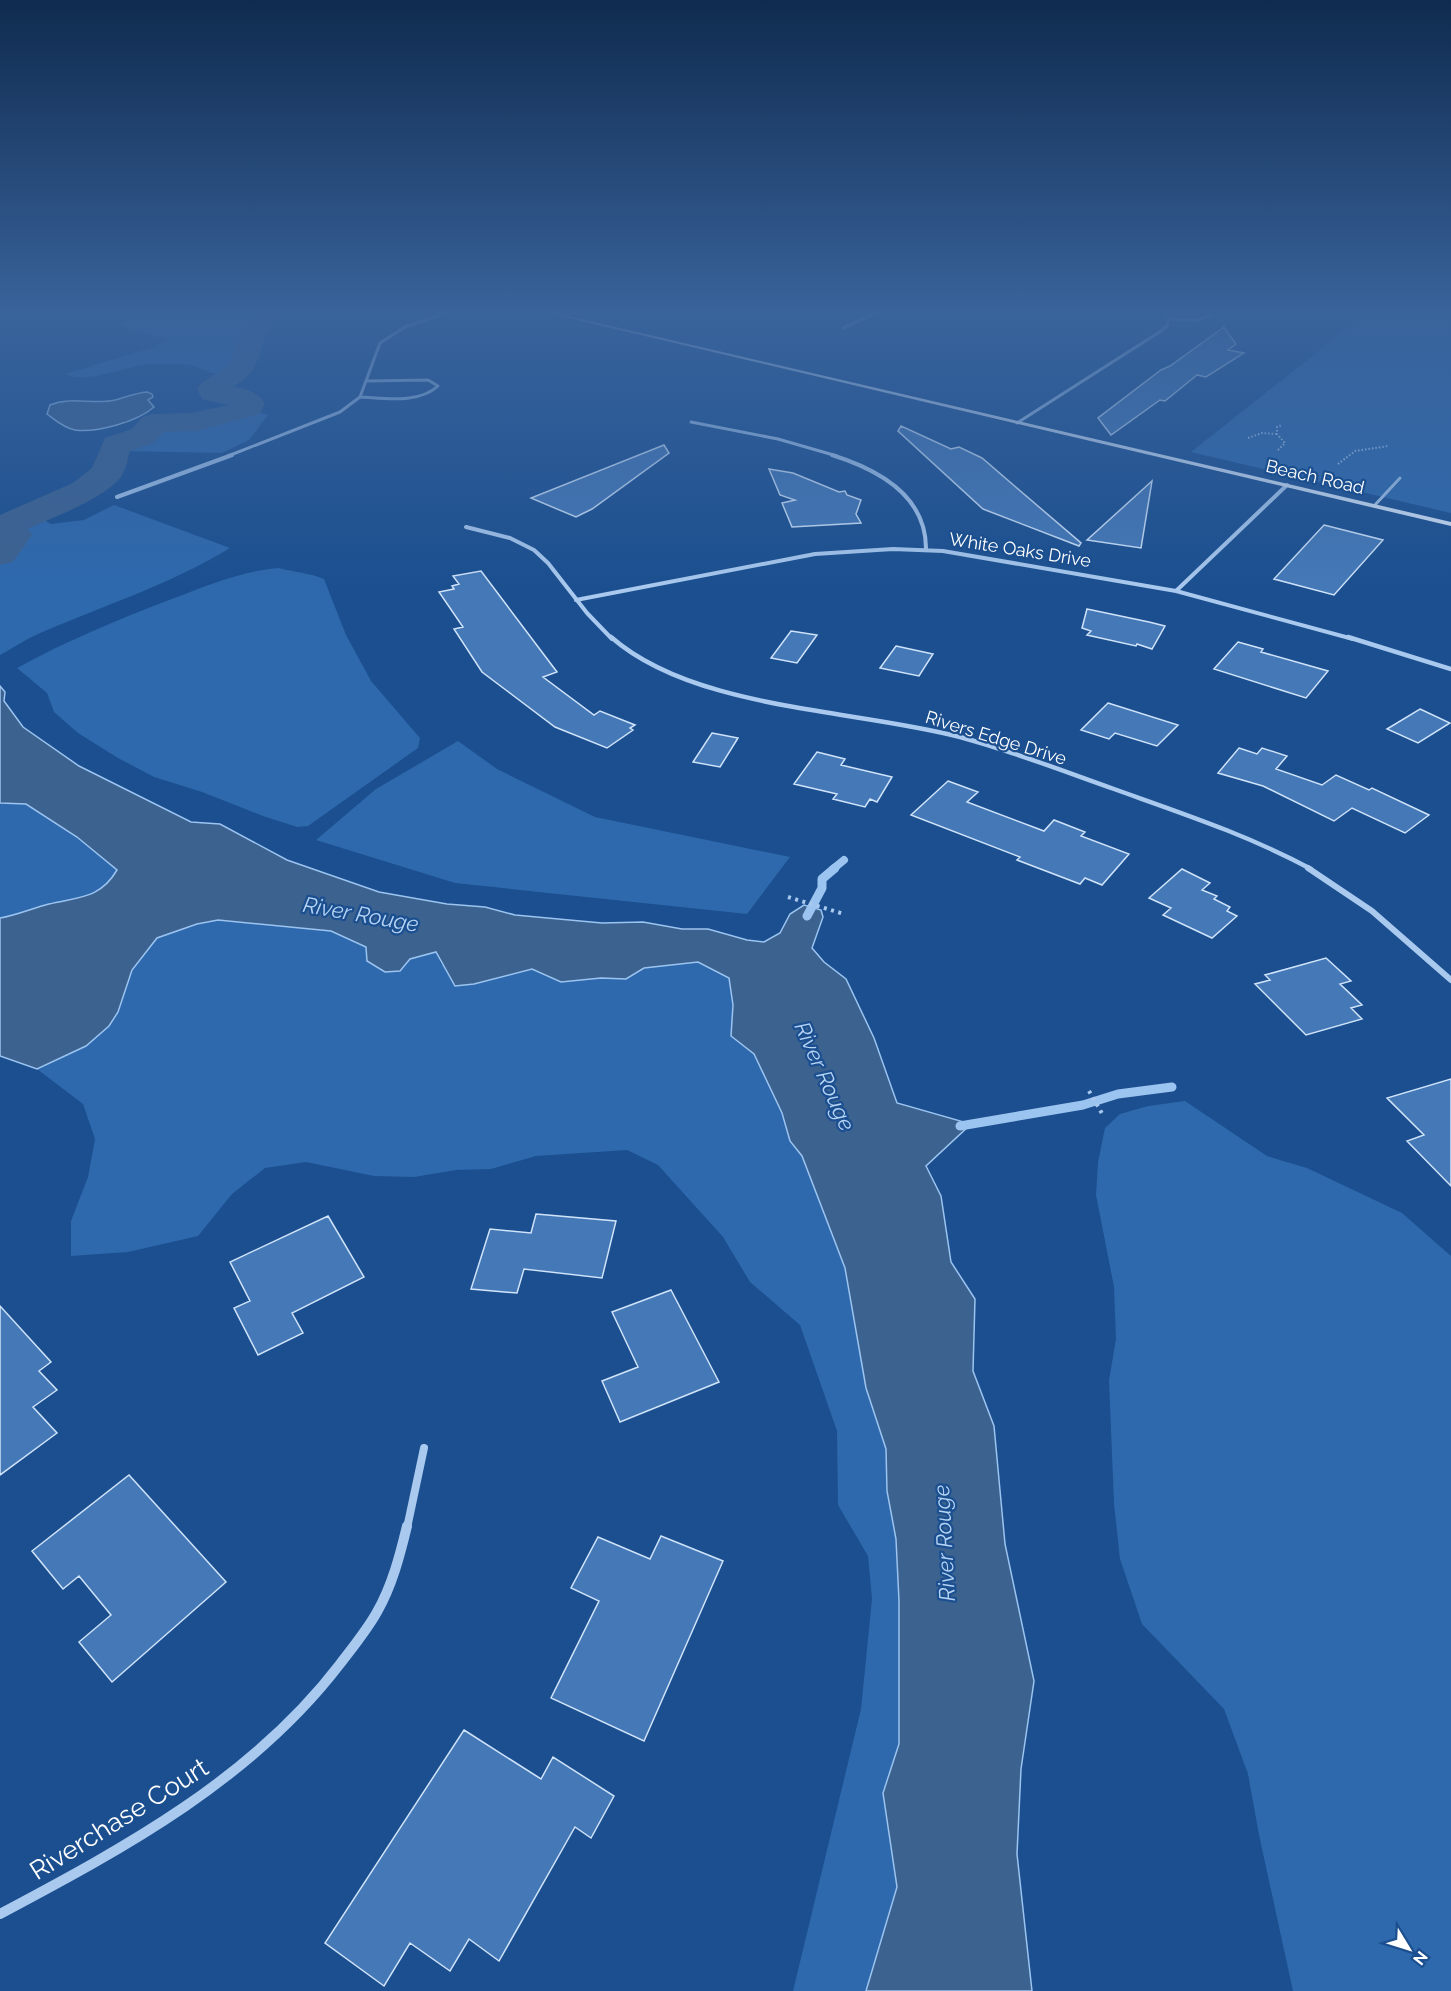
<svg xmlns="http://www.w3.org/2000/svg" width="1451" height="1991" font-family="Raleway,sans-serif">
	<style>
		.green { fill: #2e69ad }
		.water { fill: #3c6290; stroke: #9cc4f0; stroke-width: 1.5 }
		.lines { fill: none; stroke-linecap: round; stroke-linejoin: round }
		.stream-far1 { stroke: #9cc4f0; stroke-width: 8 }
		.stream { stroke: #9cc4f0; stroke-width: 9 }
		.river { fill: #3c6290; fill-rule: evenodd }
		.building { fill: #4478b7; stroke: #cfe3fa; stroke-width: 1.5 }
		.path-far1 { stroke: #a9c9ee; stroke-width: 2; stroke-dasharray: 1.5 2; stroke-linecap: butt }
		.path { stroke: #a9c9ee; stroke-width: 4; stroke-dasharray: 3 4.5; stroke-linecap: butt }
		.lane { stroke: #a9c9ee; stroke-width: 3 }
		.street-far5 { stroke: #a9c9ee; stroke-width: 3 }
		.street-far4 { stroke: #a9c9ee; stroke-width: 4 }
		.street-far3 { stroke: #a9c9ee; stroke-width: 4.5 }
		.street-far2 { stroke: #a9c9ee; stroke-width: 6 }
		.street-far1 { stroke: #a9c9ee; stroke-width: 8 }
		.street { stroke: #a9c9ee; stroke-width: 10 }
		.secondary { fill: #d6e6fa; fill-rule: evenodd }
		.labels { text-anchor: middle; stroke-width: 4.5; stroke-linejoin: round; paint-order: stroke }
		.far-street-label { font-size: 18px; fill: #fff; stroke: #1b4f8f }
		.water-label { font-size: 22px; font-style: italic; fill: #b5d3f5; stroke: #1b4f8f }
		.near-street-label { font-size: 26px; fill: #fff; stroke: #1b4f8f }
	</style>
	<rect width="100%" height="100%" fill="#1b4f8f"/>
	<!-- green -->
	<path class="green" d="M147,311H277C273,320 271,329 262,334L263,338L250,360L249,373L232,381L225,374C209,374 207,370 194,366C182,363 165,364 152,364C126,365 87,385 65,374L151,348L166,340L118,324Z
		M1369,311H1451V513L1191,452Z
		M251,410L268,415L249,440L222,453L123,451L166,426L191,425Z
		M114,505L230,548C171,584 108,604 45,631C29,637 15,647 0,655V565L18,552L20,535L38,517L51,524L84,520Z
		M279,568C294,572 310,573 324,579L346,635L371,681L420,738L418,748L308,826L297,827L263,816L202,792L154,777L118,758L78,733L54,712L47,693L17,668C66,641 117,620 169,600C206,586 240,571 279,568Z
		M458,741L497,769L595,817L790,857L747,914L455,883L316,840L376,789Z
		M0,803L26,804L77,837L117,870C99,899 79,897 49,904C33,908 17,915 0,918Z
		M218,920L331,931L366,947L400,971L410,959L436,952L441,964L474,984L532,969L561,982L601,978L626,979L644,968L698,962L729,978L733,1005L731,1036L754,1054L782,1113L790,1141L802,1156L845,1268L866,1388L886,1449L887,1491L896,1539L899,1601V1744L883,1793L897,1887L866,1991H793L861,1709L872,1599L868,1556L838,1505L837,1431L800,1325L750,1282L723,1237L658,1165L627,1150L536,1156L491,1169L456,1170L414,1177L374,1176L306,1162L265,1168L232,1194L198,1236L128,1252L71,1256V1221L88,1177L95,1139L83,1104L37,1069L86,1046L118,1012L132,970L156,938L197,924Z
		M1185,1101L1267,1156L1307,1168L1402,1213L1451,1256V1991H1293L1259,1835L1248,1774L1224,1709L1142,1624L1120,1559L1114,1504L1109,1380L1116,1339L1114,1287L1096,1195L1098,1162L1105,1128L1120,1114L1148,1106Z"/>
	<!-- water -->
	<path class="water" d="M147,392L152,394L153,397L148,400L154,407C137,422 96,433 75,430C64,428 55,420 47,414L50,405C72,396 94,405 115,400C126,397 135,393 147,392Z
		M0,686L5,692L4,701L23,727L79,766L191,822L220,824L287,860L379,892L447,904L485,907L515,915L602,923L643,922L682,929H708L747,940L764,942L780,933L790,914L804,905L821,910L823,917L812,948L824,962L846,979L874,1038L897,1103L971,1124L926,1166L941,1196L951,1262L975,1299L973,1371L994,1426L1005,1544L1034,1681L1021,1769L1017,1854L1032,1991H866L897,1887L883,1793L899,1744V1601L896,1539L887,1491L886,1449L866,1388L845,1268L802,1156L790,1141L782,1113L754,1054L731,1036L733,1005L729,978L698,962L644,968L626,979L601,978L561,982L532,969L474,984L455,986L436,952L410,959L400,971L385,972L367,961L366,947L331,931L218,920L197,924L157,938L132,970L118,1012L109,1026L86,1046L37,1069L0,1056V918C17,915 33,908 49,904C78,897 100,899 117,870L77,837L26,804L0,803Z"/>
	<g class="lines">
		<!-- stream-far1 -->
		<path class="stream-far1" d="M833,869L844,860"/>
		<!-- stream -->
		<path class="stream" d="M807,916L822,888V879L835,868
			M960,1126L1083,1105L1118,1094L1172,1087"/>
		<!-- river -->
		<path class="river" d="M257,311H282C278,319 272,324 268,331C253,360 265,365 233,387C247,389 257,392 265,403L260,414L197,431L164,432L154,443L130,451C128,458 127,466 123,473C112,496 51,518 28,529L32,535L13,562L0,565V515L73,483L92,468L105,438L132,429L142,417L153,414L192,413L229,405L202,399L197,389L202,383L229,365L244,326Z"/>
	</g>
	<!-- building -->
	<path class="building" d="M1224,327L1236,344L1228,350L1244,353L1206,377L1197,375L1165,401L1160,400L1111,435L1098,418L1161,370L1170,366Z
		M901,426L951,449L959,447L982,458L1081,543L1079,546L983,509L898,431Z
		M664,445L669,453L592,509L576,517L531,498Z
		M769,469L793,473L839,492L845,491L847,495L861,500L856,514L861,523L792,527L782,503L795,500L780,495Z
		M1152,481L1141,548L1087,540Z
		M1324,525L1383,540L1334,595L1274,579Z
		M481,571L557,672L543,677L594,715L600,711L635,725L630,728L633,730L607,748L555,727L482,672L454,629L463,627L439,592L454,589L452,586L459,584L453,576Z
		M1087,609L1149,622L1165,626L1152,649L1137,644L1136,646L1087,635L1091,631L1082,628Z
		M791,631L817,635L797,663L771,658Z
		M1238,642L1263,649L1261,652L1328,671L1306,698L1214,669Z
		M896,646L933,654L919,676L880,668Z
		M1108,703L1178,725L1157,746L1115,733L1109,739L1081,730Z
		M1420,709L1450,723L1418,743L1387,729Z
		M712,733L738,738L720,767L693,762Z
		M1239,748L1257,754L1262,748L1287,756L1276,769L1322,785L1336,775L1369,790L1372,788L1429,815L1405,833L1352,808L1334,821L1263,786L1218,773Z
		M817,752L845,759L841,765L892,777L877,802L870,799L865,807L833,799L837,794L794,784Z
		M948,781L978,792L967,802L1044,831L1054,820L1085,832L1081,836L1129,854L1102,885L1085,878L1080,884L1017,860L1020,857L911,815Z
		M1182,869L1210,883L1202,890L1217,896L1214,899L1230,907L1227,911L1237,916L1212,938L1163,915L1171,908L1149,898Z
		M1326,958L1351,981L1340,984L1362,1005L1351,1008L1362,1019L1306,1035L1255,984L1270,980L1265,975Z
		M1451,1079V1186L1407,1141L1424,1135L1387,1098Z
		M536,1214L616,1221L602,1278L524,1269L517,1293L471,1289L490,1229L531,1233Z
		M328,1216L364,1277L292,1313L303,1333L258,1355L234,1308L250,1301L230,1262Z
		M671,1290L719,1382L620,1422L602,1381L638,1367L612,1312Z
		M0,1306L51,1362L39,1371L57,1390L33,1407L57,1433L0,1475Z
		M129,1475L226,1582L112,1682L79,1642L111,1615L79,1576L63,1589L32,1551Z
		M661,1536L723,1561L644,1741L551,1698L599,1601L571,1588L598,1537L650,1559Z
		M464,1730L541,1779L553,1757L614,1796L591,1838L575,1827L499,1961L469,1939L450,1971L410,1943L384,1986L325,1943Z"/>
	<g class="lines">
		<!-- path-far1 -->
		<path class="path-far1" d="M1248,438L1262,433L1277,434
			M1278,450L1285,443L1277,434V427L1282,425
			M1338,464L1355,451L1388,446"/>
		<!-- path -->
		<path class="path" d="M788,897L844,914
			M1089,1091L1104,1117"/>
		<!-- lane -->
		<path class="lane" d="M1374,506L1400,478"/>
		<!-- street-far5 -->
		<path class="street-far5" d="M564,316L578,311
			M1169,319L1197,320L1212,315L1211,311
			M843,328L881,311
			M360,397C384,398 419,404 438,386L428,380L367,381
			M691,422L778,439L837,456
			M1017,423L1161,331L1167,326L1169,319L1164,311
			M228,456L340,412L360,397L380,343L405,327L453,311"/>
		<!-- street-far4 -->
		<path class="street-far4" d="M832,455C877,469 927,496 926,550
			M117,497L232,455
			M466,527L510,538L534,550L548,563L587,613L612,639
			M1176,591L1287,485
			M576,600L815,554L893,549L943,551L1176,591L1353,639"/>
		<!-- street-far3 -->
		<path class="street-far3" d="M611,637C694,710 854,709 960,737C1012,751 1063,771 1114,789C1181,813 1248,835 1311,869
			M1348,637L1451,669"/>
		<!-- street-far2 -->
		<path class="street-far2" d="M1308,868L1372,911L1451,980"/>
		<!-- street-far1 -->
		<path class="street-far1" d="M407,1528L424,1448"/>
		<!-- street -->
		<path class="street" d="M0,1914C126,1847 252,1779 340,1664C353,1647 367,1630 377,1612C392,1586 400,1555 407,1526"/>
		<!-- secondary -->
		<path class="secondary" d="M539,311H547L1451,522V526Z"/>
	</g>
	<!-- sky -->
	<linearGradient id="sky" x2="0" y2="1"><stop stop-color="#0f2b4f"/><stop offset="0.53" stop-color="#39639b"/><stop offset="1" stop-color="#39639b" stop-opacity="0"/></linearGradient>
	<rect width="1451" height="589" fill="url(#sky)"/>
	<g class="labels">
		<!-- far-street labels -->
		<g class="far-street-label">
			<text transform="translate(1315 477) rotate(13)" y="6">Beach Road</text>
			<text transform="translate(1020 550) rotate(9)" y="6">White Oaks Drive</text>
			<text transform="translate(996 738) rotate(17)" y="6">Rivers Edge Drive</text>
		</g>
		<!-- water labels -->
		<g class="water-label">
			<text transform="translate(361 914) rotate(10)" y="8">River Rouge</text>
			<text transform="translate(825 1076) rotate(66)" y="8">River Rouge</text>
			<text transform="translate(944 1543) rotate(-93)" y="8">River Rouge</text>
		</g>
		<!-- near-street labels -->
		<g class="near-street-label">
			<text transform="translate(119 1819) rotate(-32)" y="9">Riverchase Court</text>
		</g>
	</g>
	<!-- north arrow -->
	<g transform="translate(1409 1949) rotate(128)" stroke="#1b4f8f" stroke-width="4.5" paint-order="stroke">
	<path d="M0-4.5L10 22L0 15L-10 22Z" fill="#ffffff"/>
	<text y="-9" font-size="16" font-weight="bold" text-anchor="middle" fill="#ffffff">N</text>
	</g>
</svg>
